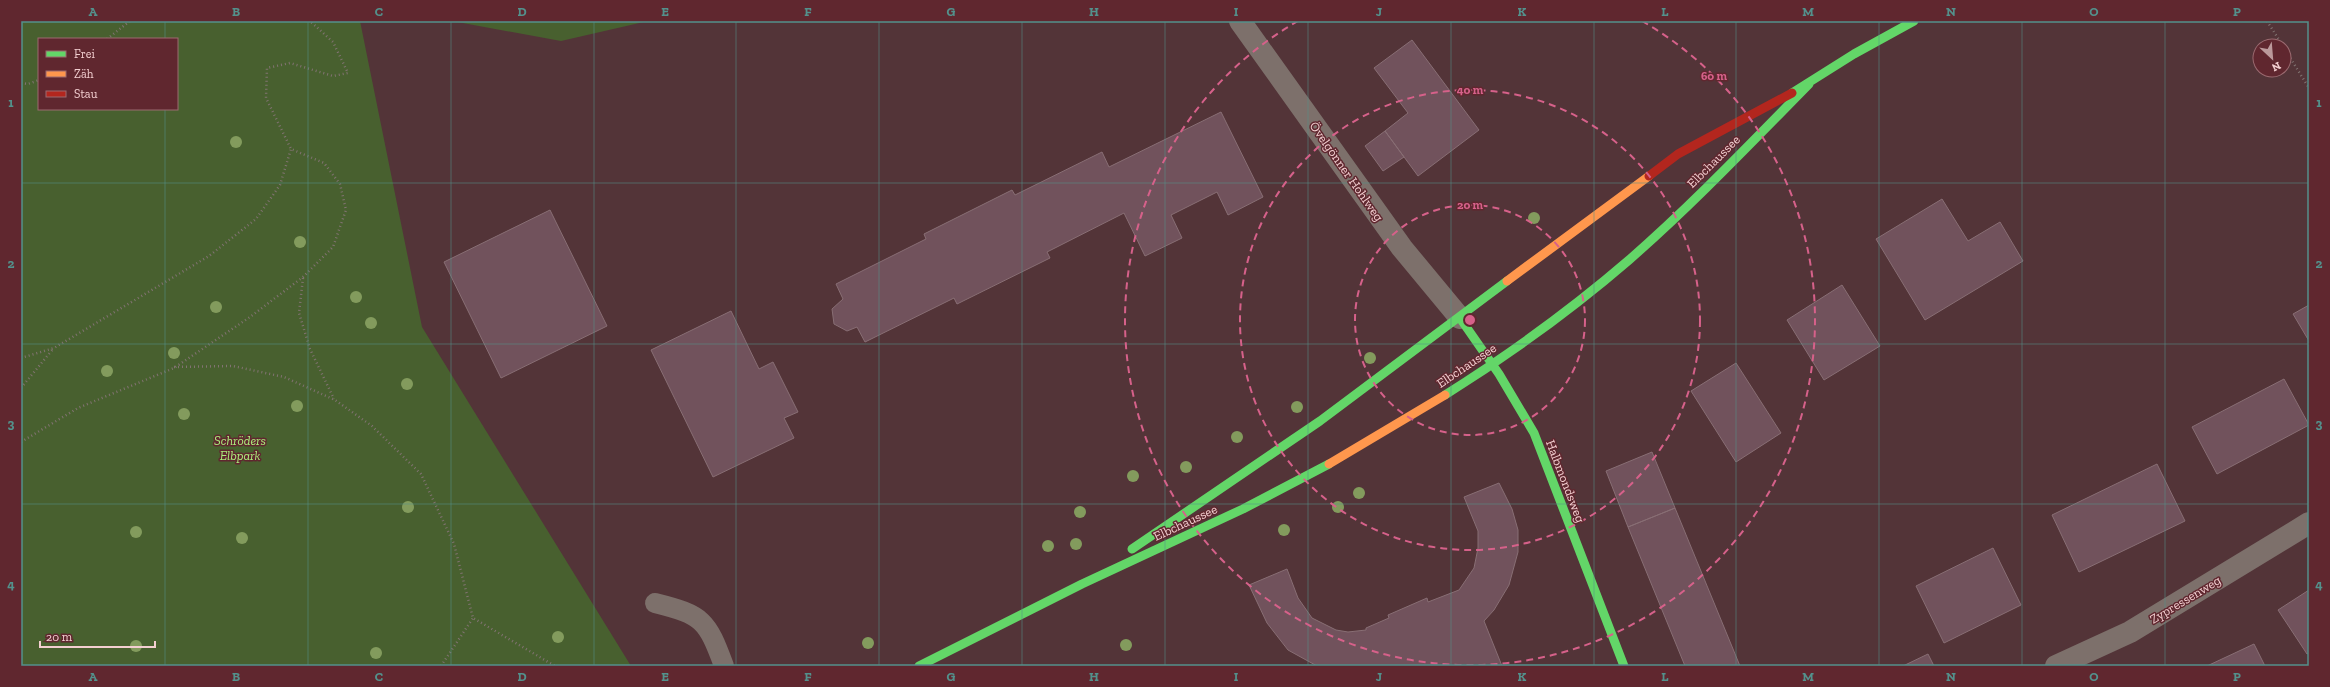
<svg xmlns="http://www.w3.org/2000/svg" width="2330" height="687" font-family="'Zilla Slab',serif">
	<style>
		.green { fill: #48602f; fill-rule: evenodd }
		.building { fill: #71525c; stroke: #886e74 }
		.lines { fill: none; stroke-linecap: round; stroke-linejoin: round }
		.path { stroke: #817371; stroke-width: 2.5; stroke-dasharray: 1 3; stroke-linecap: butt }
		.lane { stroke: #7d706b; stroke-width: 20 }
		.street { stroke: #7d706b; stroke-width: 22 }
		.fast { stroke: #63d668; stroke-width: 9 }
		.slow { stroke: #ff974d; stroke-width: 9 }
		.jam { stroke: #b3261e; stroke-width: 9 }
		.tree { fill: #839b5d }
		.grid { fill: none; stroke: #53918c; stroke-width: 1; stroke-opacity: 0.55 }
		.ring { fill: none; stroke: #d6618a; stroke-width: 2; stroke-dasharray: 7 5 }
		.labels { text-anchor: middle; stroke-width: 3; stroke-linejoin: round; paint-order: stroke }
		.street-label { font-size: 13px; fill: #f3cfd1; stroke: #60272f }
		.park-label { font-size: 13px; font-style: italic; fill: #abef7c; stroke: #60272f }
		.centre { fill: #d6618a; stroke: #60272f; stroke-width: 2 }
		.ring-label { font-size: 12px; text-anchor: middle; font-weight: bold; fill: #d6618a; stroke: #60272f; stroke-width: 3; stroke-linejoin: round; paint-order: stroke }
		.neatline { fill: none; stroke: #53918c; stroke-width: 1.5 }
		.grid-label { font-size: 13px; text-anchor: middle; font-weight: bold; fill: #53918c }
	</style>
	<rect width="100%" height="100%" fill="#533438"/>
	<!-- green -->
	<path class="green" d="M21,21H360L422,327L631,666H21ZM39,39H177V109H39Z
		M452,21H648L561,41Z"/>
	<!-- building -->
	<path class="building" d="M1412,40L1479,130L1418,176L1385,131L1408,113L1374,68Z
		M1221,112L1263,197L1228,215L1217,192L1171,215L1182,238L1145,256L1124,213L1047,252L1050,258L957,304L954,298L865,342L857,327L847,331L834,324L832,309L843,299L836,284L926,239L924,234L1012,190L1015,195L1102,152L1109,167Z
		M1385,131L1404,157L1383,171L1365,146Z
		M1942,199L1968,241L2000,222L2023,261L1925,320L1876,239Z
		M550,210L607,326L501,378L444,262Z
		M1842,285L1880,346L1824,380L1787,320Z
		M2309,305V341L2293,314Z
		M731,311L759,369L773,362L798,412L784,418L794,438L713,477L651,350Z
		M1736,363L1781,433L1736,462L1691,391Z
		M2284,379L2309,425L2217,474L2192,427Z
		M1652,452L1675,508L1628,527L1606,471Z
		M2157,464L2185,521L2079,572L2052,515Z
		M1499,483L1512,509L1518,530V552L1509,585L1494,610L1484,621L1502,666H1317L1288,650L1267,623L1249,585L1287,569L1298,598L1312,618L1336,630L1348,632L1366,630V628L1389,618L1388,615L1427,598L1428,602L1459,590L1474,568L1478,548V531L1464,497Z
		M1675,508L1740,666H1685L1628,527Z
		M1993,548L2021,605L1944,643L1916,586Z
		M2309,590V653L2307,654L2278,610Z
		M2254,644L2265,666H2207Z
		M1928,654L1934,666H1903Z"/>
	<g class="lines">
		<!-- path -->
		<path class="path" d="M2267,21L2283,46
			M107,39L130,21
			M2284,48L2309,88
			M21,83L28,84L39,80
			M303,278L299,313L310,349L334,399
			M21,358L54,348L209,256L256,219L280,185L291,149
			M174,367L233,366L284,377L335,400L372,426L421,474L454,544L473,618L555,666
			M21,388L53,349
			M21,442L78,408L174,368L250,317L303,277L333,247L346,210L340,184L324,163L291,149L266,98L267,68L290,63L333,76L348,73L333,42L310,21
			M441,666L473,618"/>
		<!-- lane -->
		<path class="lane" d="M655,603C703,615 707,620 724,666"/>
		<!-- street -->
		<path class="street" d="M1240,21L1402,248L1460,318
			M2056,666L2130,632L2309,523"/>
		<!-- fast -->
		<path class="fast" d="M1792,93L1854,54L1914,21
			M1460,318L1499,374L1534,433L1624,666
			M1445,395C1510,354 1571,310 1629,260C1692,205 1750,144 1809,84
			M1132,549L1320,421L1507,281
			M919,666L1082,584L1243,509L1329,464"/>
		<!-- slow -->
		<path class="slow" d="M1507,281L1649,176
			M1329,464L1445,395"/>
		<!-- jam -->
		<path class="jam" d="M1649,176L1678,154L1792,93"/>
	</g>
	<!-- trees -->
	<g class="tree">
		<circle cx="236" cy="142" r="6"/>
		<circle cx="1534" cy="218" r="6"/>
		<circle cx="300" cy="242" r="6"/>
		<circle cx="356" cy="297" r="6"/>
		<circle cx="216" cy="307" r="6"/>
		<circle cx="371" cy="323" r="6"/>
		<circle cx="174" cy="353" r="6"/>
		<circle cx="1370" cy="358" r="6"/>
		<circle cx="107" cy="371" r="6"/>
		<circle cx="407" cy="384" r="6"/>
		<circle cx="297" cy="406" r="6"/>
		<circle cx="1297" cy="407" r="6"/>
		<circle cx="184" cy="414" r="6"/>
		<circle cx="1237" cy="437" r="6"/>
		<circle cx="1186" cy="467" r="6"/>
		<circle cx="1133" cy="476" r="6"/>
		<circle cx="1359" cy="493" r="6"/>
		<circle cx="408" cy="507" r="6"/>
		<circle cx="1338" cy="507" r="6"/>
		<circle cx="1080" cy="512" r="6"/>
		<circle cx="1284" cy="530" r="6"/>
		<circle cx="136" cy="532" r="6"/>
		<circle cx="242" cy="538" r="6"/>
		<circle cx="1076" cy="544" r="6"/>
		<circle cx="1048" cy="546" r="6"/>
		<circle cx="558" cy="637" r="6"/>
		<circle cx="868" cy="643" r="6"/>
		<circle cx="1126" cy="645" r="6"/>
		<circle cx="136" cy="646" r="6"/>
		<circle cx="376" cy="653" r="6"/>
	</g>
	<!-- grid -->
	<path class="grid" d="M165,21V39M308,21V666M451,21V666M594,21V666M736,21V666M879,21V666M1022,21V666M1165,21V666M1308,21V666M1451,21V666M1594,21V666M1736,21V666M1879,21V666M2022,21V666M2165,21V666M165,109V666M21,183H2309M21,344H2309M21,504H2309"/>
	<!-- distance rings -->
	<g class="ring">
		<circle cx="1470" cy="320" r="115"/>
		<circle cx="1470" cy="320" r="230"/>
		<path d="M1642 21A345 345 0 1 1 1298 21"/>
	</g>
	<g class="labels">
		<!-- street labels -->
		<g class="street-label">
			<text transform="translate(1713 161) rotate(-45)" y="5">Elbchaussee</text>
			<text transform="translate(1347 171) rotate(55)" y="5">Övelgönner Hohlweg</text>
			<text transform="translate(1466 365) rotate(-34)" y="5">Elbchaussee</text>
			<text transform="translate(1566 481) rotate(69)" y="5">Halbmondsweg</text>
			<text transform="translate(1185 522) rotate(-25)" y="5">Elbchaussee</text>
			<text transform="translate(2185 599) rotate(-31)" y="5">Zypressenweg</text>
		</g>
		<!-- park labels -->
		<g class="park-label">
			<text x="240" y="445">Schröders<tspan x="240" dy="15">Elbpark</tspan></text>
		</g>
	</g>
	<circle cx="1470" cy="320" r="6" class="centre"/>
	<g class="ring-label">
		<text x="1714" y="80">60 m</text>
		<text x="1470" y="94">40 m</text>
		<text x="1470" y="209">20 m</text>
	</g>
	<!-- border -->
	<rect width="2330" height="687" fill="none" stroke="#60272f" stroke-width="44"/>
	<!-- legend -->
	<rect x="38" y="38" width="140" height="72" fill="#60272f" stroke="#9b6a70"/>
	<rect x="46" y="51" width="20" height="6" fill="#63d668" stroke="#9b6a70"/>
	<text x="74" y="58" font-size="12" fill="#f3cfd1">Frei</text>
	<rect x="46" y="71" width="20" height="6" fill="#ff974d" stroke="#9b6a70"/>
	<text x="74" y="78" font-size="12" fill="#f3cfd1">Zäh</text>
	<rect x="46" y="91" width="20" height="6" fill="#b3261e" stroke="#9b6a70"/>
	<text x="74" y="98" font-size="12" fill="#f3cfd1">Stau</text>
	<!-- north arrow -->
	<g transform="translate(2272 58) rotate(154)"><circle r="19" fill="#60272f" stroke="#9b6a70"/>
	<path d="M0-3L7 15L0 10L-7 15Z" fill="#bb999b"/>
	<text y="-6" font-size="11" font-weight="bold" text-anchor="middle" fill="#f3cfd1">N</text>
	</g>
	<!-- scale -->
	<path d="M40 641v6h115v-6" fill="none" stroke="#f3cfd1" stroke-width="2"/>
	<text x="46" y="641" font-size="12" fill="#f3cfd1" stroke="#60272f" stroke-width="3" paint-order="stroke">20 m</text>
	<rect x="22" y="22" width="2286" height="643" class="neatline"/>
	<g class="grid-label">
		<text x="93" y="16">A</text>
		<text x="236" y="16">B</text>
		<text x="379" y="16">C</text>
		<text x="522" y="16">D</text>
		<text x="665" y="16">E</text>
		<text x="808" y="16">F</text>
		<text x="951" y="16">G</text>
		<text x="1094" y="16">H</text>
		<text x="1236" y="16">I</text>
		<text x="1379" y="16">J</text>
		<text x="1522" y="16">K</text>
		<text x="1665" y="16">L</text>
		<text x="1808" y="16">M</text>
		<text x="1951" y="16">N</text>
		<text x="2094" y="16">O</text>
		<text x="2237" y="16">P</text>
		<text x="11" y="107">1</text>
		<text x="2319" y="107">1</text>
		<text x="11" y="268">2</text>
		<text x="2319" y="268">2</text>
		<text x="11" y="428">3</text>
		<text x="2319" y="428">3</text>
		<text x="11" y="589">4</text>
		<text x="2319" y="589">4</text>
		<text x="93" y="681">A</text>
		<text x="236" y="681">B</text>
		<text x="379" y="681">C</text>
		<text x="522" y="681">D</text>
		<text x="665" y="681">E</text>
		<text x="808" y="681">F</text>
		<text x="951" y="681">G</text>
		<text x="1094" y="681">H</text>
		<text x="1236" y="681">I</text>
		<text x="1379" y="681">J</text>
		<text x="1522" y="681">K</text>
		<text x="1665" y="681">L</text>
		<text x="1808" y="681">M</text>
		<text x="1951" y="681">N</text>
		<text x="2094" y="681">O</text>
		<text x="2237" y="681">P</text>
	</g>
</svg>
